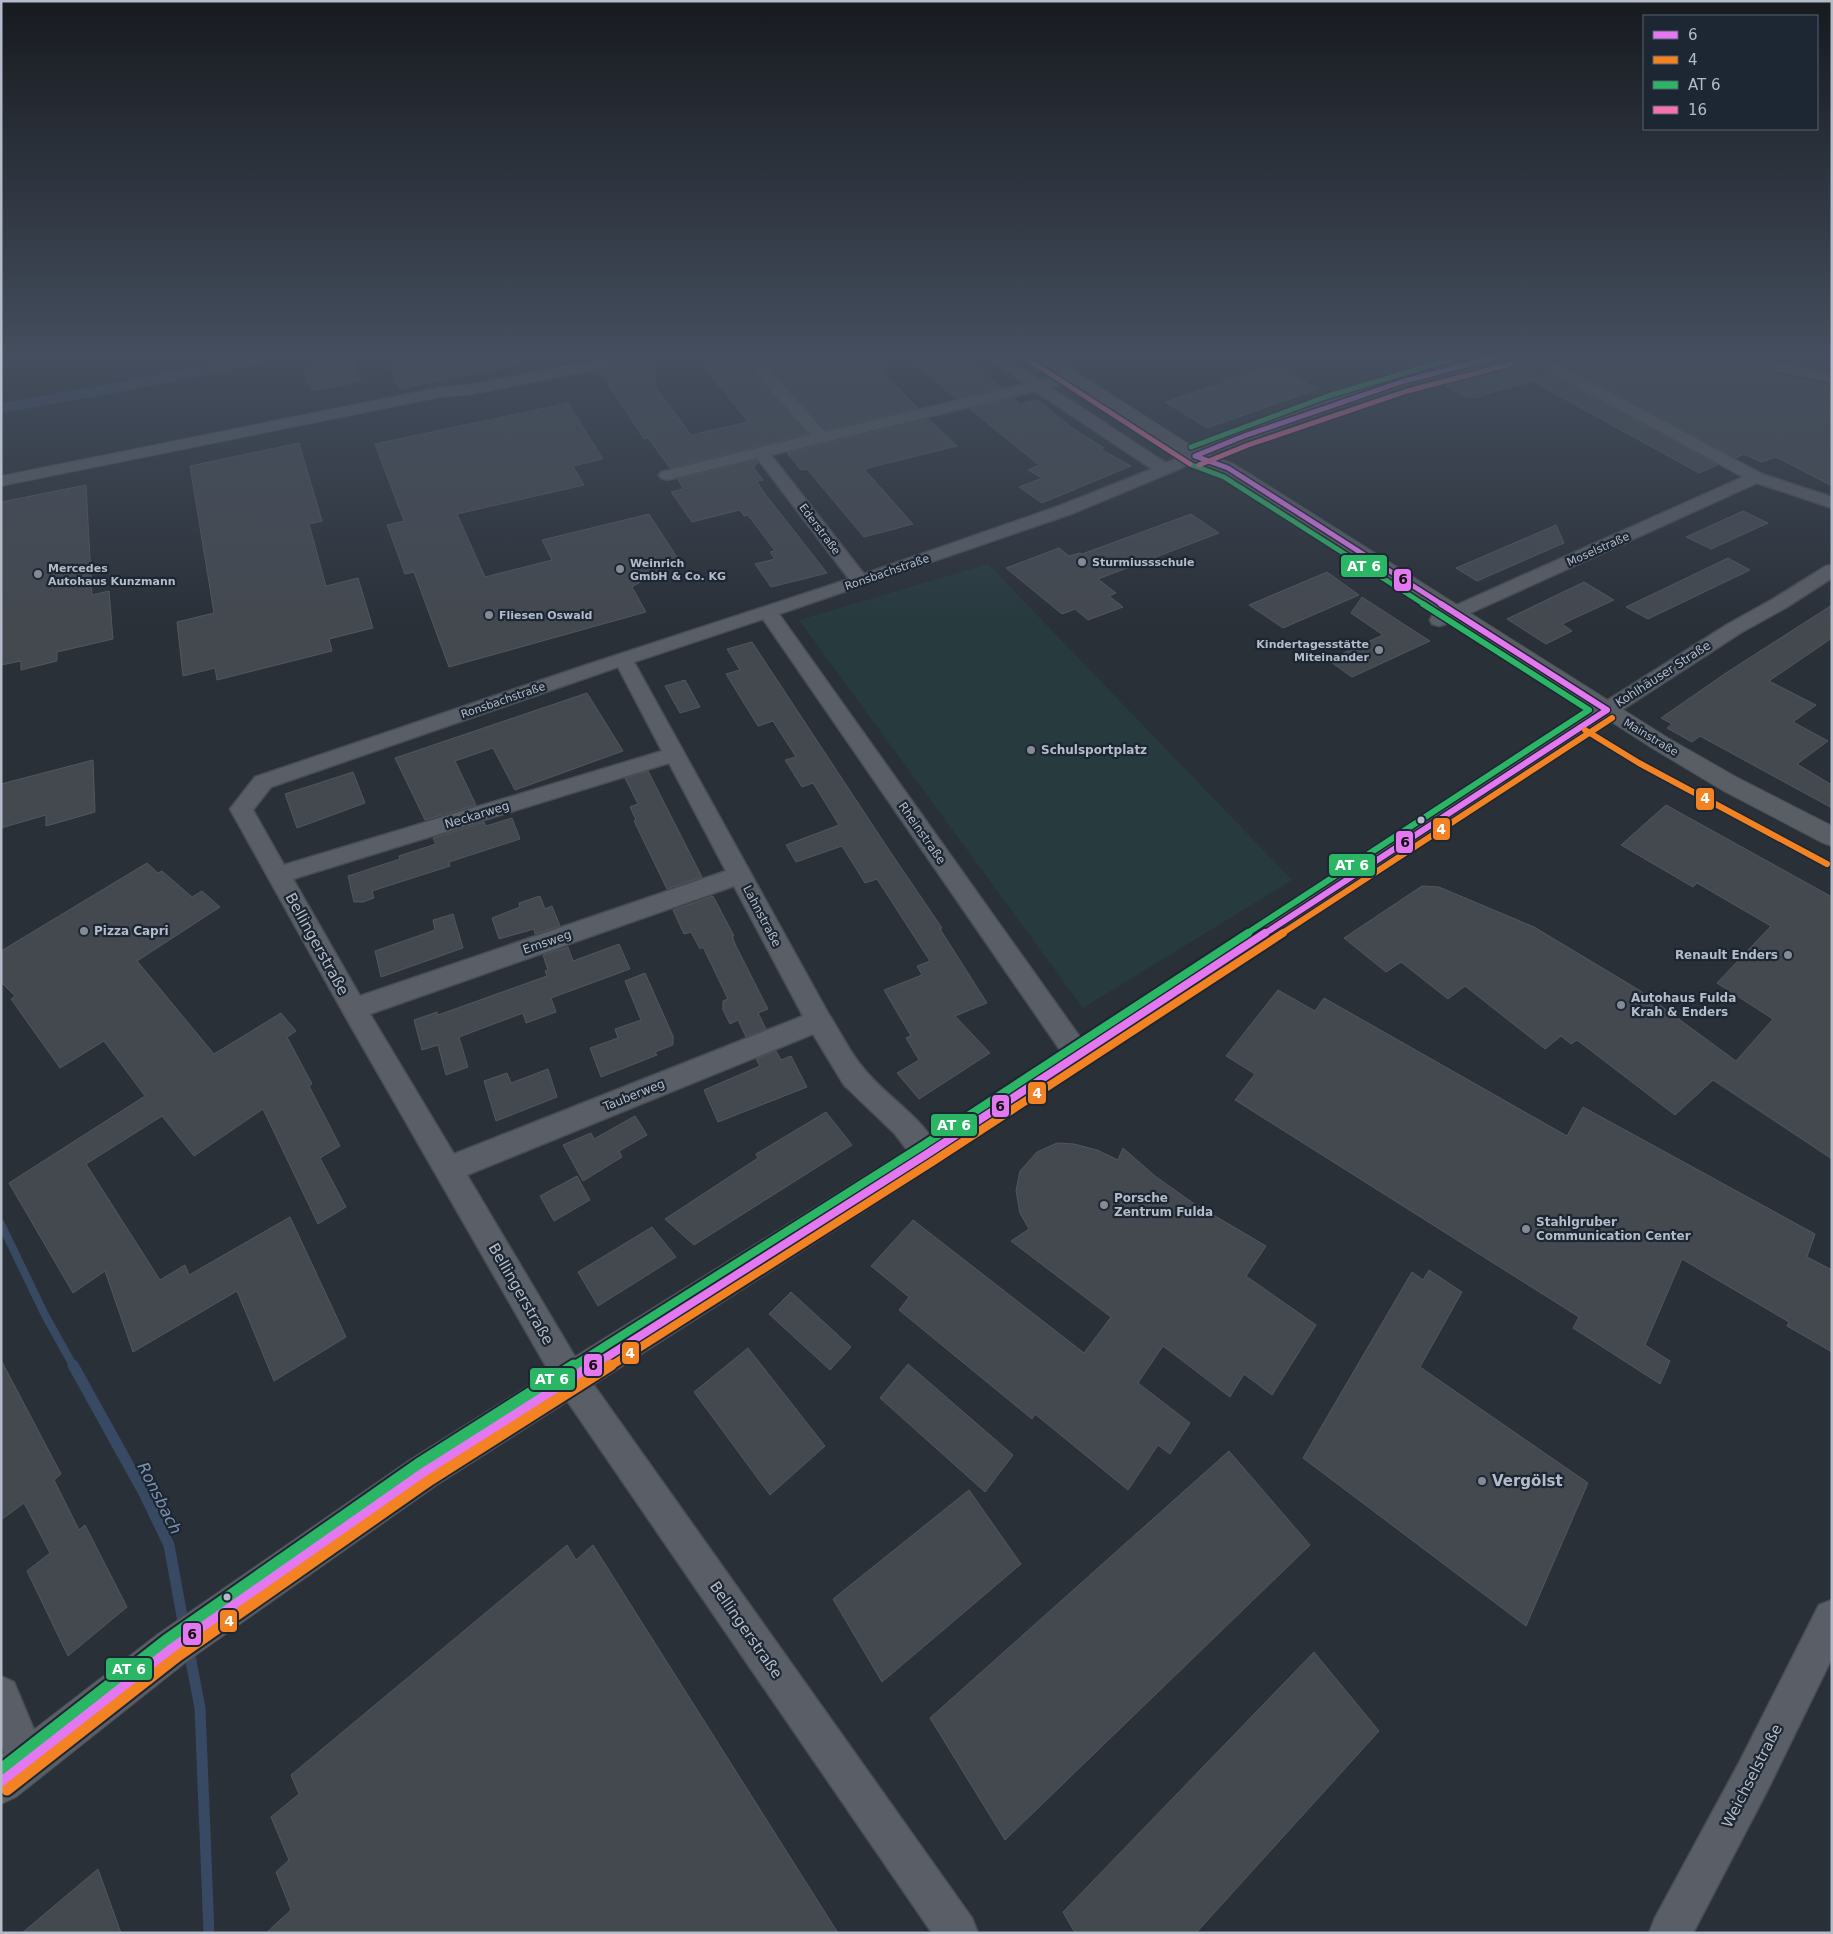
<svg xmlns="http://www.w3.org/2000/svg" width="1833" height="1934" font-family="'DejaVu Sans',sans-serif">
	<style>
		.green { fill: #273a3e }
		.lines { fill: none; stroke-linecap: round; stroke-linejoin: round }
		.stream-far1 { stroke: #384963; stroke-width: 8 }
		.stream { stroke: #384963; stroke-width: 11 }
		.canal { fill: #384963; fill-rule: evenodd }
		.building { fill: #444950; stroke: #52575f }
		.minor-casing { stroke: #484c53; stroke-width: 3 }
		.tertiary-casing { stroke: #484c53; stroke-width: 2 }
		.secondary-casing { stroke: #484c53; stroke-width: 2 }
		.primary-casing { stroke: #484c55; stroke-width: 2 }
		.minor { fill: #5a5e66; fill-rule: evenodd }
		.tertiary { fill: #5a5e66; fill-rule: evenodd }
		.secondary { fill: #595d64; fill-rule: evenodd }
		.primary { fill: #5c6168; fill-rule: evenodd }
		.bus-1-far3-casing { stroke: #1d2633; stroke-width: 8 }
		.bus-1-far2-casing { stroke: #1d2633; stroke-width: 9 }
		.bus-1-far1-casing { stroke: #1d2633; stroke-width: 12 }
		.bus-1-casing { stroke: #1d2633; stroke-width: 15 }
		.bus-2-far2-casing { stroke: #1d2633; stroke-width: 9 }
		.bus-2-far1-casing { stroke: #1d2633; stroke-width: 12 }
		.bus-2-casing { stroke: #1d2633; stroke-width: 15 }
		.bus-3-far3-casing { stroke: #1d2633; stroke-width: 8 }
		.bus-3-far2-casing { stroke: #1d2633; stroke-width: 9 }
		.bus-3-far1-casing { stroke: #1d2633; stroke-width: 12 }
		.bus-3-casing { stroke: #1d2633; stroke-width: 15 }
		.bus-4-casing { stroke: #1d2633; stroke-width: 8 }
		.bus-1-far3 { stroke: #e478f1; stroke-width: 5 }
		.bus-1-far2 { stroke: #e478f1; stroke-width: 6 }
		.bus-1-far1 { stroke: #e478f1; stroke-width: 8 }
		.bus-1 { stroke: #e478f1; stroke-width: 11 }
		.bus-2-far2 { stroke: #f28222; stroke-width: 6 }
		.bus-2-far1 { stroke: #f28222; stroke-width: 8 }
		.bus-2 { stroke: #f28222; stroke-width: 11 }
		.bus-3-far3 { stroke: #2ab664; stroke-width: 5 }
		.bus-3-far2 { stroke: #2ab664; stroke-width: 6 }
		.bus-3-far1 { stroke: #2ab664; stroke-width: 8 }
		.bus-3 { stroke: #2ab664; stroke-width: 11 }
		.bus-4 { stroke: #f672ac; stroke-width: 5 }
		.poi-dot { fill: #848b96; stroke: #1d2633; stroke-width: 2 }
		.bus-dot { fill: #b4bcc9; stroke: #1d2633; stroke-width: 2 }
		.labels { text-anchor: middle; stroke-width: 4.5; stroke-linejoin: round; paint-order: stroke }
		.far-street-label { font-size: 11px; fill: #b4bcc9; stroke: #1d2633 }
		.far-poi-label { font-size: 11px; font-weight: bold; fill: #b4bcc9; stroke: #1d2633; text-anchor: start }
		.street-label { font-size: 12px; fill: #b4bcc9; stroke: #1d2633 }
		.poi-label { font-size: 12px; font-weight: bold; fill: #b4bcc9; stroke: #1d2633; text-anchor: start }
		.near-street-label { font-size: 15px; fill: #b4bcc9; stroke: #1d2633 }
		.near-poi-label { font-size: 15px; font-weight: bold; fill: #b4bcc9; stroke: #1d2633; text-anchor: start }
		.near-water-label { font-size: 16px; font-style: italic; fill: #7c92b1; stroke: #1d2633 }
		.line-badge { stroke: #1d2633; stroke-width: 2 }
		.badge-label { font-size: 14px; text-anchor: middle; font-weight: bold; fill: #fff }
		.pale-badge-label { font-size: 14px; text-anchor: middle; font-weight: bold; fill: #111 }
	</style>
	<rect width="100%" height="100%" fill="#2a3038"/>
	<!-- green -->
	<path class="green" d="M1,354H133L1,380Z
		M1775,354H1832V371L1759,357Z
		M988,564L1292,880L1083,1008L799,620Z"/>
	<g class="lines">
		<!-- stream-far1 -->
		<path class="stream-far1" d="M1,1224L45,1315L74,1367"/>
		<!-- stream -->
		<path class="stream" d="M73,1365L144,1493L169,1545L184,1627
			M189,1651L200,1708L209,1933"/>
		<!-- canal -->
		<path class="canal" d="M260,354H290L288,357L282,359L131,390L1,413V403L131,380Z"/>
	</g>
	<!-- building -->
	<path class="building" d="M350,354L361,381L312,391L303,367L329,362L327,357Z
		M425,354H519L520,364L399,389L388,364L426,357Z
		M719,354H737L808,434L670,468L648,438L644,439L600,371L654,360L656,382H652L691,435L748,422L697,358Z
		M756,354H898L882,372L918,408L826,430Z
		M953,354H962L1002,388L957,399L913,363Z
		M1394,354H1488L1421,370Z
		M1517,354L1537,367L1538,373L1545,371L1717,465L1699,473L1532,381L1473,398L1470,396L1466,397L1436,379L1513,359Z
		M1607,354H1692L1703,356L1706,359L1769,371L1768,373L1832,386V486L1776,457L1761,462L1744,454L1735,458L1564,366Z
		M1275,365L1318,389L1207,428L1165,402Z
		M1014,398L1020,404L1038,400L1071,427L1104,448L1100,449L1131,466L1042,503L1019,487L1042,478L1028,470L1039,465L970,409Z
		M568,403L603,459L573,466L584,485L457,514L485,577L552,560L542,540L649,514L678,559L632,587L646,612L449,667L414,572L405,574L387,525L404,521L375,444Z
		M929,419L957,446L864,469L913,524L864,537L807,469L801,470L787,453Z
		M299,443L322,521L309,524L326,586L358,578L373,628L329,639L332,651L217,680L215,668L183,676L177,622L214,613L190,466Z
		M756,460L758,463L753,467L763,480L757,481L762,490L827,573L771,587L755,564L775,559L770,552L775,551L748,515L744,516L740,510L692,522L671,492L683,489L678,479Z
		M86,485L92,595L109,591L113,639L57,652V661L21,670V661L1,665V502Z
		M1743,511L1768,523L1711,549L1686,537Z
		M1191,514L1219,533L1098,579L1116,593L1109,596L1123,607L1088,620L1075,609L1062,614L1006,568L1059,548L1069,556L1080,553L1082,554Z
		M1556,525L1564,543L1477,581L1456,568Z
		M1728,558L1750,570L1648,619L1626,607Z
		M1327,572L1359,595L1283,628L1249,605Z
		M1584,582L1614,600L1562,624L1572,631L1546,644L1507,619Z
		M1362,597L1405,625L1430,641L1352,677L1328,660L1383,635L1351,613Z
		M1832,605V638L1769,681L1816,705L1793,722L1828,741L1797,764L1832,785V808L1700,736L1692,742L1667,728L1672,724L1661,718L1726,673Z
		M752,642L889,850L942,928L940,929L987,1003L955,1016L990,1053L919,1099L897,1073L919,1060L906,1038L911,1036L884,990L922,975L917,966L930,961L877,879L865,883L842,846L796,862L786,845L839,825L813,783L802,787L785,760L796,757L773,721L758,726L726,674L740,670L727,649Z
		M685,680L700,707L680,713L665,686Z
		M587,693L623,751L515,790L493,748L455,761L476,805L425,820L395,758Z
		M93,760L95,812L46,826V815L1,828V784Z
		M648,771L702,877L667,889L634,821L636,820L630,807L638,804L625,778Z
		M353,772L365,803L297,828L285,794Z
		M1666,805L1832,897V1159L1713,1080L1675,1115L1577,1040L1571,1044L1561,1036L1545,1049L1465,986L1448,999L1401,962L1386,972L1344,938L1422,886L1439,887L1534,927L1639,990L1736,1061L1773,1019L1717,983L1771,926L1697,883L1693,887L1621,845Z
		M512,818L520,839L449,862L450,866L372,891L374,898L363,902H354L348,876L400,859L399,856L436,844L433,838L484,822L486,826Z
		M147,863L158,873L162,871L192,897L202,891L220,907L137,961L214,1054L281,1013L296,1031L287,1037L312,1084L309,1086L340,1146L320,1158L346,1207L318,1224L263,1109L194,1156L162,1116L86,1164L160,1280L185,1265L189,1275L290,1217L346,1337L274,1381L237,1291L133,1352L105,1271L73,1293L9,1183L145,1096L104,1041L60,1068L11,999L15,996L1,982V951Z
		M540,896L545,909L552,906L560,926L535,934L534,929L499,939L492,918L520,907L519,903Z
		M713,896L734,936H732L736,946L768,1009L758,1013L766,1029L746,1037L738,1020L730,1024L723,1010V1001L728,999L703,947L700,949L691,932L684,934L673,910Z
		M453,914L463,948L381,977L375,951L435,930L433,920Z
		M619,944L630,969L551,998L556,1012L526,1023L523,1013L459,1037L468,1067L446,1075L438,1045L422,1050L414,1020L437,1012L438,1015L547,976L545,971L548,970L543,955L568,947L573,961Z
		M645,973L673,1036V1045L655,1052L657,1055L601,1077L590,1048L618,1038L615,1029L641,1020L625,981Z
		M1278,990L1315,1011L1324,998L1567,1136L1583,1107L1815,1234L1807,1257L1832,1270V1352L1787,1326L1789,1322L1682,1259L1645,1345L1670,1361L1660,1384L1573,1328L1579,1317L1235,1100L1255,1074L1226,1056Z
		M776,1051L781,1060L791,1056L807,1087L718,1122L704,1090L760,1066L756,1059Z
		M548,1069L557,1097L496,1121L484,1081L507,1073L511,1083Z
		M826,1112L852,1145L694,1245L665,1219L758,1158L756,1154Z
		M635,1116L647,1135L619,1151L622,1157L583,1181L563,1145L591,1133L594,1139Z
		M1057,1143L1074,1144L1097,1150L1118,1160L1123,1148L1155,1176L1193,1203L1266,1246L1246,1276L1316,1325L1272,1395L1244,1374L1230,1397L1163,1346L1138,1383L1190,1423L1170,1454L1158,1445L1128,1490L1035,1414L1032,1419L899,1310L909,1297L871,1266L913,1220L1084,1353L1111,1317L1011,1241L1029,1229L1020,1213L1016,1191L1020,1171L1037,1152Z
		M577,1176L590,1200L554,1221L540,1196Z
		M652,1227L676,1257L598,1306L578,1272Z
		M1429,1270L1462,1292L1420,1367L1588,1483L1526,1626L1303,1458L1412,1272L1423,1280Z
		M791,1292L851,1347L830,1370L769,1314Z
		M748,1348L825,1446L770,1495L694,1392Z
		M1,1360L61,1474L54,1480L79,1530L85,1525L127,1607L68,1656L27,1571L50,1553L24,1503L1,1520Z
		M908,1364L1013,1455L985,1492L880,1398Z
		M1229,1451L1310,1545L1005,1840L930,1718Z
		M969,1490L1021,1564L882,1682L833,1599Z
		M567,1545L576,1560L593,1545L838,1933H266L291,1910L276,1872L289,1860L271,1817L299,1794L291,1775Z
		M1314,1652L1379,1731L1196,1933H1075L1063,1912Z
		M98,1869L121,1933H22Z"/>
	<g class="lines">
		<!-- minor casing -->
		<g class="minor-casing">
			<path id="minor" d="M739,354H754L825,432L1026,384L983,354H999L1040,381L1073,373L1078,374L1080,377L1078,380L1050,387L1166,463C1250,426 1340,393 1429,370C1458,363 1485,353 1515,354L1513,357L1409,384L1328,411L1215,452L1179,469L1071,514L779,614L1087,1047L1091,1055L1087,1063L1078,1066L1069,1063L763,619L634,662L828,1013C840,1031 850,1053 864,1069C888,1099 924,1117 941,1154L937,1163L927,1167L917,1163L895,1134L844,1085L813,1034L467,1175L581,1367L972,1918L978,1933H932L559,1389L345,1016L230,809L255,777L583,666L849,579L757,458L667,480L661,478L659,475L661,472L811,435ZM1035,391L1152,469L1059,506L864,574L771,455ZM618,667L662,751L284,865L253,810L271,787ZM669,763L726,871L360,996L293,879ZM734,886L803,1016L454,1154L370,1014Z
				M1521,354H1538L1762,474L1832,497V508L1757,483L1446,624L1439,626L1432,624L1430,620L1432,616L1743,477L1523,357Z
				M1704,354H1732L1832,374V382L1711,358L1706,357Z
				M1832,565V578L1787,607L1742,632L1614,715L1607,717L1600,715L1597,710L1600,705L1728,624L1773,599L1826,566Z
				M1832,1600V1658L1768,1789L1693,1933H1649L1655,1918L1740,1761L1819,1605Z
				M1,1676L14,1682L47,1761L41,1775L27,1781L13,1775L1,1745Z"/>
		</g>
		<!-- tertiary casing -->
		<g class="tertiary-casing">
			<path id="tertiary" d="M1607,703L1615,705L1618,710L1615,715L938,1164L437,1485L186,1662L16,1797L1,1804V1755L158,1634L411,1459L916,1144L1599,705Z"/>
		</g>
		<!-- secondary casing -->
		<g class="secondary-casing">
			<path id="secondary" d="M1029,354H1048L1201,452L1234,464L1668,738L1738,778L1832,826V846L1823,843L1722,790L1652,748L1222,472L1189,460Z"/>
		</g>
		<!-- primary casing -->
		<g class="primary-casing">
			<path id="primary" d="M627,354H658L656,357L650,359L468,395L441,397L1,486V476L441,387L468,385Z"/>
		</g>
		<!-- minor -->
		<use href="#minor" class="minor"/>
		<!-- tertiary -->
		<use href="#tertiary" class="tertiary"/>
		<!-- secondary -->
		<use href="#secondary" class="secondary"/>
		<!-- primary -->
		<use href="#primary" class="primary"/>
		<!-- bus-1-far3 casing -->
		<g class="bus-1-far3-casing">
			<path id="bus-1-far3" d="M1195,456L1228,468L1443,605
				M1195,456L1244,436L1404,381L1508,354"/>
		</g>
		<!-- bus-1-far2 casing -->
		<g class="bus-1-far2-casing">
			<path id="bus-1-far2" d="M1441,604L1607,710
				M1264,934L1607,710"/>
		</g>
		<!-- bus-1-far1 casing -->
		<g class="bus-1-far1-casing">
			<path id="bus-1-far1" d="M591,1367L927,1154L1265,933"/>
		</g>
		<!-- bus-1 casing -->
		<g class="bus-1-casing">
			<path id="bus-1" d="M1,1782L172,1648L424,1472L593,1365"/>
		</g>
		<!-- bus-2-far2 casing -->
		<g class="bus-2-far2-casing">
			<path id="bus-2-far2" d="M1585,730L1639,763L1827,864
				M1281,934L1612,718"/>
		</g>
		<!-- bus-2-far1 casing -->
		<g class="bus-2-far1-casing">
			<path id="bus-2-far1" d="M609,1367L932,1162L1283,933"/>
		</g>
		<!-- bus-2 casing -->
		<g class="bus-2-casing">
			<path id="bus-2" d="M7,1790L178,1656L430,1480L611,1365"/>
		</g>
		<!-- bus-3-far3 casing -->
		<g class="bus-3-far3-casing">
			<path id="bus-3-far3" d="M1191,447L1328,396L1469,354
				M1192,465L1224,477L1425,605"/>
		</g>
		<!-- bus-3-far2 casing -->
		<g class="bus-3-far2-casing">
			<path id="bus-3-far2" d="M1246,934L1589,710L1423,604"/>
		</g>
		<!-- bus-3-far1 casing -->
		<g class="bus-3-far1-casing">
			<path id="bus-3-far1" d="M572,1367L922,1146L1248,933"/>
		</g>
		<!-- bus-3 casing -->
		<g class="bus-3-casing">
			<path id="bus-3" d="M1,1769L166,1640L418,1464L574,1365"/>
		</g>
		<!-- bus-4 casing -->
		<g class="bus-4-casing">
			<path id="bus-4" d="M1032,362L1190,464
				M1199,465L1248,445L1407,391L1511,364"/>
		</g>
		<!-- bus-1-far3 -->
		<use href="#bus-1-far3" class="bus-1-far3"/>
		<!-- bus-1-far2 -->
		<use href="#bus-1-far2" class="bus-1-far2"/>
		<!-- bus-1-far1 -->
		<use href="#bus-1-far1" class="bus-1-far1"/>
		<!-- bus-1 -->
		<use href="#bus-1" class="bus-1"/>
		<!-- bus-2-far2 -->
		<use href="#bus-2-far2" class="bus-2-far2"/>
		<!-- bus-2-far1 -->
		<use href="#bus-2-far1" class="bus-2-far1"/>
		<!-- bus-2 -->
		<use href="#bus-2" class="bus-2"/>
		<!-- bus-3-far3 -->
		<use href="#bus-3-far3" class="bus-3-far3"/>
		<!-- bus-3-far2 -->
		<use href="#bus-3-far2" class="bus-3-far2"/>
		<!-- bus-3-far1 -->
		<use href="#bus-3-far1" class="bus-3-far1"/>
		<!-- bus-3 -->
		<use href="#bus-3" class="bus-3"/>
		<!-- bus-4 -->
		<use href="#bus-4" class="bus-4"/>
	</g>
	<!-- sky -->
	<linearGradient id="sky" x2="0" y2="1"><stop stop-color="#171a1f"/><stop offset="0.57" stop-color="#444e5e"/><stop offset="1" stop-color="#444e5e" stop-opacity="0"/></linearGradient>
	<rect width="1833" height="625" fill="url(#sky)"/>
	<!-- markers -->
	<g class="poi-dot">
		<circle cx="1082" cy="562" r="5"/>
		<circle cx="620" cy="569" r="5"/>
		<circle cx="38" cy="574" r="5"/>
		<circle cx="489" cy="615" r="5"/>
		<circle cx="1379" cy="650" r="5"/>
		<circle cx="1031" cy="750" r="5"/>
		<circle cx="84" cy="931" r="5"/>
		<circle cx="1788" cy="955" r="5"/>
		<circle cx="1621" cy="1005" r="5"/>
		<circle cx="1104" cy="1205" r="5"/>
		<circle cx="1526" cy="1229" r="5"/>
		<circle cx="1482" cy="1481" r="5"/>
	</g>
	<g class="bus-dot">
		<circle cx="1421" cy="820" r="4.5"/>
		<circle cx="227" cy="1597" r="4.5"/>
	</g>
	<g class="labels">
		<!-- far-street labels -->
		<g class="far-street-label">
			<text transform="translate(820 529) rotate(53)" y="4">Ederstraße</text>
			<text transform="translate(1598 549) rotate(-24)" y="4">Moselstraße</text>
			<text transform="translate(887 572) rotate(-19)" y="4">Ronsbachstraße</text>
			<text transform="translate(503 700) rotate(-19)" y="4">Ronsbachstraße</text>
			<text transform="translate(1651 737) rotate(31)" y="4">Mainstraße</text>
		</g>
		<!-- far-poi labels -->
		<g class="far-poi-label">
			<text x="1092" y="566">Sturmiussschule</text>
			<text x="630" y="567">Weinrich<tspan x="630" dy="13">GmbH &amp; Co. KG</tspan></text>
			<text x="48" y="572">Mercedes<tspan x="48" dy="13">Autohaus Kunzmann</tspan></text>
			<text x="499" y="619">Fliesen Oswald</text>
			<text x="1369" y="648" text-anchor="end">Kindertagesstätte<tspan x="1369" dy="13">Miteinander</tspan></text>
		</g>
		<!-- street labels -->
		<g class="street-label">
			<text transform="translate(1663 674) rotate(-33)" y="4">Kohlhäuser Straße</text>
			<text transform="translate(477 815) rotate(-17)" y="4">Neckarweg</text>
			<text transform="translate(922 833) rotate(55)" y="4">Rheinstraße</text>
			<text transform="translate(762 916) rotate(62)" y="4">Lahnstraße</text>
			<text transform="translate(547 942) rotate(-19)" y="4">Emsweg</text>
			<text transform="translate(634 1095) rotate(-22)" y="4">Tauberweg</text>
		</g>
		<!-- poi labels -->
		<g class="poi-label">
			<text x="1041" y="754">Schulsportplatz</text>
			<text x="94" y="935">Pizza Capri</text>
			<text x="1778" y="959" text-anchor="end">Renault Enders</text>
			<text x="1631" y="1002">Autohaus Fulda<tspan x="1631" dy="14">Krah &amp; Enders</tspan></text>
			<text x="1114" y="1202">Porsche<tspan x="1114" dy="14">Zentrum Fulda</tspan></text>
			<text x="1536" y="1226">Stahlgruber<tspan x="1536" dy="14">Communication Center</tspan></text>
		</g>
		<!-- near-street labels -->
		<g class="near-street-label">
			<text transform="translate(317 944) rotate(61)" y="5">Bellingerstraße</text>
			<text transform="translate(521 1294) rotate(60)" y="5">Bellingerstraße</text>
			<text transform="translate(746 1630) rotate(55)" y="5">Bellingerstraße</text>
			<text transform="translate(1752 1776) rotate(-63)" y="5">Weichselstraße</text>
		</g>
		<!-- near-poi labels -->
		<g class="near-poi-label">
			<text x="1492" y="1486">Vergölst</text>
		</g>
		<!-- near-water labels -->
		<g class="near-water-label">
			<text transform="translate(160 1498) rotate(63)" y="6">Ronsbach</text>
		</g>
	</g>
	<g class="line-badge">
		<rect x="1340" y="554" width="48" height="24" rx="5" fill="#2ab664"/>
		<rect x="1393" y="568" width="19" height="24" rx="5" fill="#e478f1"/>
		<rect x="1695" y="787" width="20" height="24" rx="5" fill="#f28222"/>
		<rect x="1432" y="817" width="19" height="24" rx="5" fill="#f28222"/>
		<rect x="1395" y="830" width="19" height="24" rx="5" fill="#e478f1"/>
		<rect x="1328" y="853" width="48" height="24" rx="5" fill="#2ab664"/>
		<rect x="1027" y="1081" width="20" height="24" rx="5" fill="#f28222"/>
		<rect x="991" y="1094" width="19" height="24" rx="5" fill="#e478f1"/>
		<rect x="930" y="1113" width="48" height="24" rx="5" fill="#2ab664"/>
		<rect x="621" y="1341" width="19" height="24" rx="5" fill="#f28222"/>
		<rect x="583" y="1353" width="20" height="24" rx="5" fill="#e478f1"/>
		<rect x="529" y="1367" width="47" height="24" rx="5" fill="#2ab664"/>
		<rect x="219" y="1609" width="19" height="24" rx="5" fill="#f28222"/>
		<rect x="182" y="1622" width="20" height="24" rx="5" fill="#e478f1"/>
		<rect x="105" y="1657" width="48" height="24" rx="5" fill="#2ab664"/>
	</g>
	<g class="badge-label">
		<text x="1364" y="571">AT 6</text>
		<text x="1705" y="803">4</text>
		<text x="1441" y="834">4</text>
		<text x="1352" y="870">AT 6</text>
		<text x="1037" y="1098">4</text>
		<text x="954" y="1130">AT 6</text>
		<text x="630" y="1358">4</text>
		<text x="552" y="1384">AT 6</text>
		<text x="229" y="1626">4</text>
		<text x="129" y="1674">AT 6</text>
	</g>
	<g class="pale-badge-label">
		<text x="1403" y="584">6</text>
		<text x="1405" y="847">6</text>
		<text x="1000" y="1111">6</text>
		<text x="593" y="1370">6</text>
		<text x="192" y="1639">6</text>
	</g>
	<!-- border -->
	<rect width="1833" height="1934" fill="none" stroke="#b4bcc9" stroke-width="5"/>
	<!-- legend -->
	<rect x="1643" y="15" width="175" height="115" fill="#1d2633" stroke="#59626f"/>
	<rect x="1653" y="31" width="25" height="8" fill="#e478f1" stroke="#59626f"/>
	<text x="1688" y="40" font-size="15" fill="#b4bcc9">6</text>
	<rect x="1653" y="56" width="25" height="8" fill="#f28222" stroke="#59626f"/>
	<text x="1688" y="65" font-size="15" fill="#b4bcc9">4</text>
	<rect x="1653" y="81" width="25" height="8" fill="#2ab664" stroke="#59626f"/>
	<text x="1688" y="90" font-size="15" fill="#b4bcc9">AT 6</text>
	<rect x="1653" y="106" width="25" height="8" fill="#f672ac" stroke="#59626f"/>
	<text x="1688" y="115" font-size="15" fill="#b4bcc9">16</text>
</svg>
